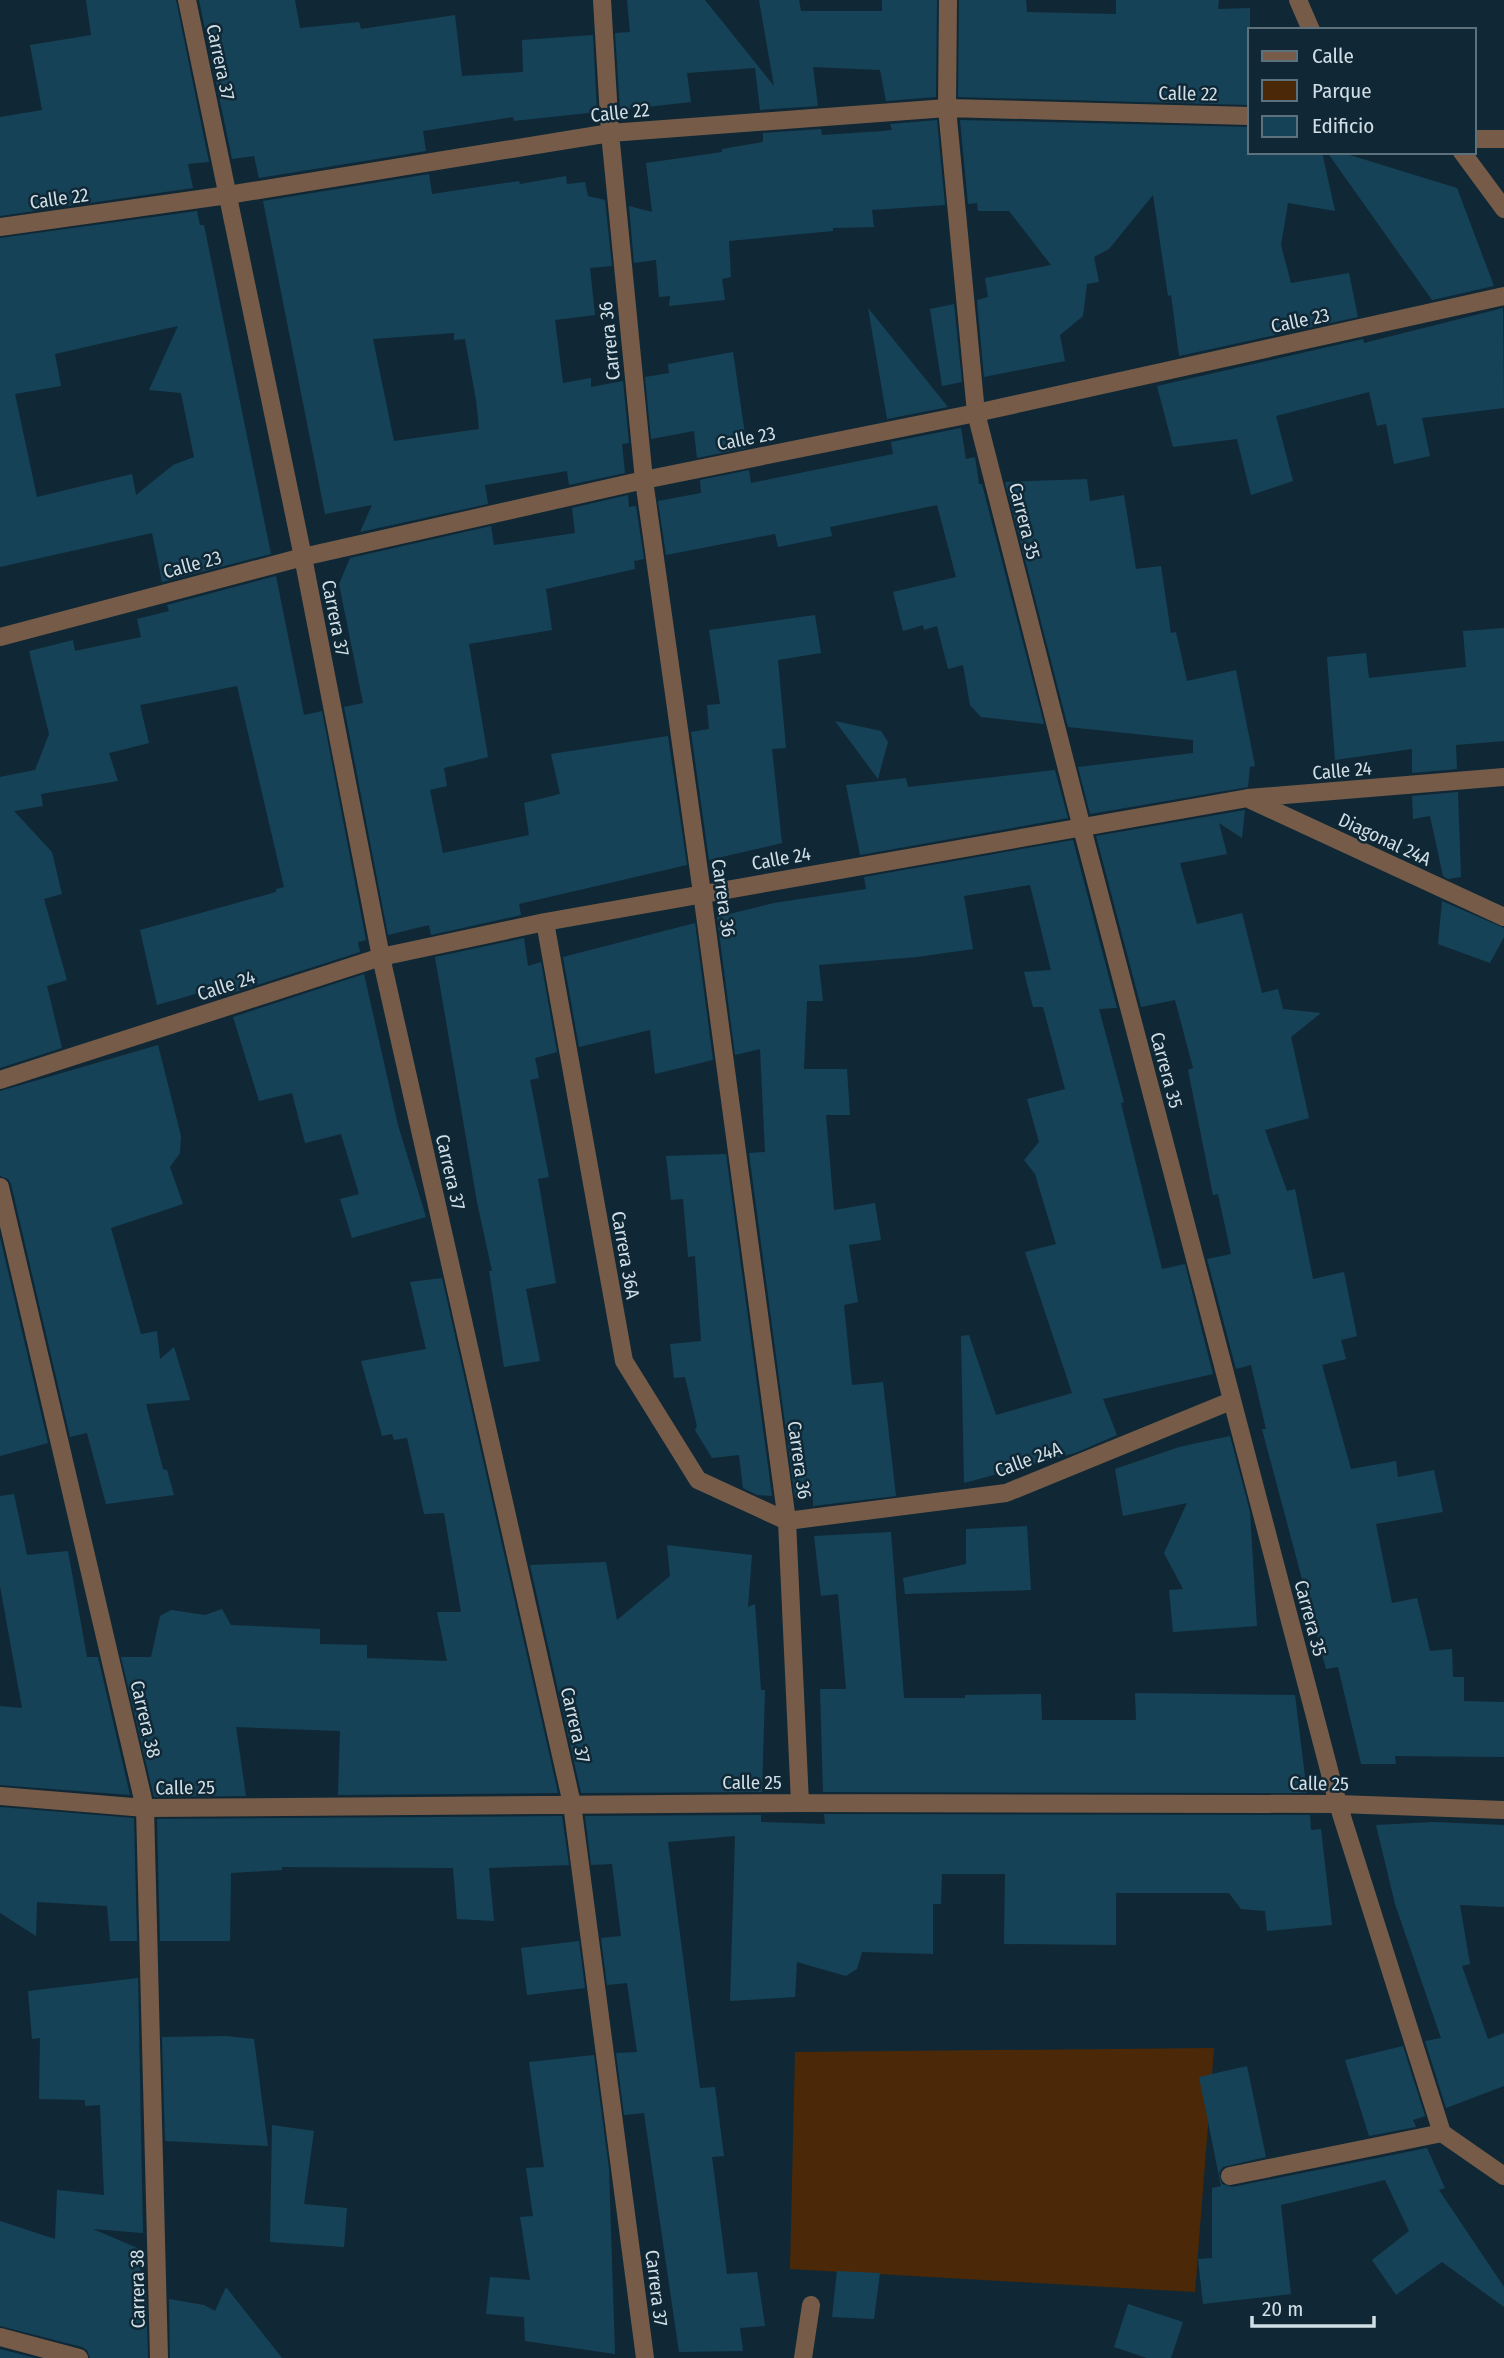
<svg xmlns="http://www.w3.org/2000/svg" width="1504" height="2358" font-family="'Fira Sans Condensed',sans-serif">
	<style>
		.green { fill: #4b2807 }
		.building { fill: #164258; fill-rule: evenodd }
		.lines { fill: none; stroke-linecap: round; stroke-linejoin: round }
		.street { stroke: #765c48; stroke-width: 18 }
		.labels { text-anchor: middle; stroke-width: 5; stroke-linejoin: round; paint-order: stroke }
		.street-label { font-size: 19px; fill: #d0dee6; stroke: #102835 }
	</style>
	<rect width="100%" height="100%" fill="#102835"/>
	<!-- green -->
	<path class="green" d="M1214,2048L1195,2292L790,2269L795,2052Z"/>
	<!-- building -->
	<path class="building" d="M86,0H176L209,162L188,164L193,188L0,216V117L42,110L30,45L91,35Z
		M199,0H295L300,28L359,22L361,29L455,15L462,76L523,72L522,40L593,35L597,112L514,121L513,117L423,131L426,151L259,178L254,156L232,159Z
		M627,0H705L774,86L759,0H799L801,11H882V0H937L936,97L886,101L880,70L813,67L818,106L760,110L755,68L687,73L691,102L620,110L615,33L630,32Z
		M959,0H1026L1027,12L1116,14V0H1219L1218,9L1250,8V105L958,97Z
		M937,120L945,205L872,210L874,227L833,228V231L729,241L731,277L722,279L725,300L669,306L670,296L659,297L656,260L634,263L629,206L652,212L646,163L722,152V149L763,142V133L821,129L822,135L883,131L892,130L890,124Z
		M960,120L1250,127L1247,152H1322L1335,211L1288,203L1281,245L1291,283L1349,273L1358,317L1179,356L1171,295L1168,296L1153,195L1109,249L1094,257L1099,282L1087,284L1083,316L1060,335L1065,361L984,377L977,300L988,297L985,278L1051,265L1009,211H978L977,203L968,204Z
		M1327,152H1340L1457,188L1494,286L1432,300Z
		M429,174L432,194L519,181L520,184L566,176L567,184L585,182L588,196L605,200L612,266L590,268L595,315L555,320L563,383L591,378V387L623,381L629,443L622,444L625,473L569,485L567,471L485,485L488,504L360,532L372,505L325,514L263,201ZM454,333V340L465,339L476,400L479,429L394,441L373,339Z
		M197,211L200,225H204L271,554L162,582L152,533L0,567V238ZM178,326L149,390L181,393L194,457L173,465L136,495L132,474L37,497L15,394L61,386L55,354Z
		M954,304L962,382L942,386L930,309Z
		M868,308L948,407L887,419Z
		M1503,308L1504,408L1422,418L1430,456L1394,464L1386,424L1377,426L1369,392L1276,416L1293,481L1251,495L1237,439L1173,447L1157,386L1363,339L1364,343Z
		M733,352L747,448L697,458L694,431L651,439L645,377L669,373L668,364Z
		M961,428L966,459L975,457L979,484H982L1044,724L981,717L970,705L963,665L948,669L937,626L924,630L923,625L903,631L893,592L956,577L937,505L830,527L832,536L778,547L775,534L666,555L658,501L701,493L700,480L749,470L751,483L893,454L891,442Z
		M1087,479L1090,501L1124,495L1136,569L1161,566L1171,633L1176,632L1187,681L1236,670L1255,766L1250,767L1248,787L1090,814L1078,767L1193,753V740L1068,727L1005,482Z
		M628,495L629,507L636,506L644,559L634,561L635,569L546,589L552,630L469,644L488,757L444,768L447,786L430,790L443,853L529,835L524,803L560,794L551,754L668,736L687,865L519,904L521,915L431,935L429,925L388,935L344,707L363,703L339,584L350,558L491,526L494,545L575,533L572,508Z
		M276,576L304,715L322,711L366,940L358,942L360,952L226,995L223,986L157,1005L140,930L276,892V889L284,887L237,686L140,705L149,743L109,753L118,781L41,794L43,806L14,811L52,852L62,894L44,899L67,980L47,986L62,1048L0,1068V777L35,770L49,734L29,651L73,640L75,651L141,637L137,619L169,611L167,605Z
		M815,615L821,653L778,660L786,748L772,749L782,843L709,860L691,732L709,729L707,705L720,704L709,630Z
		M1504,628V741L1456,745L1457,769L1412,773V749L1335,760L1327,657L1366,653L1369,678L1466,667L1463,631Z
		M835,721L881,731L888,742L878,779Z
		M1055,770L1068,818L860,855L846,785L906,778L908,787Z
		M1458,792L1461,877L1448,879L1443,876L1430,816L1413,819L1412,796Z
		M1245,810L1242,838L1219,823L1227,854L1180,863L1197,924L1242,913L1262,993L1278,989L1283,1009L1321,1013L1291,1037L1309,1118L1265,1130L1287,1191L1295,1189L1313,1279L1344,1272L1357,1336L1341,1340L1346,1359L1322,1365L1351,1469L1396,1461L1398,1477L1434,1470L1443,1512L1376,1524L1392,1603L1417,1598L1430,1651L1452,1649L1453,1677H1464V1701L1504,1702V1757L1395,1756L1396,1764H1361L1338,1667L1326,1669L1262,1429H1266L1251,1365L1236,1369L1207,1259L1231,1254L1218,1194L1213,1195L1188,1070L1193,1068L1175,1000L1141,1007L1096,836Z
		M1073,840L1117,1008L1099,1009L1124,1102L1121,1103L1162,1269L1185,1264L1213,1374L1103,1399L1117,1435L1075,1453L964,1483L961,1336L969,1335L996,1415L1072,1393L1025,1252L1056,1244L1035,1174L1024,1160L1039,1142L1027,1099L1065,1089L1043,1007H1033L1024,972L1051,970L1030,885L964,896L973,949L917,957L819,965L823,1001H807L804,1069H847L850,1115H826L834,1210L875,1203L881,1240L849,1245L858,1302L844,1305L852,1385L883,1382L896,1496L813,1506V1499L795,1498L749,1153L765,1152L760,1049L735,1055L717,917L774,903L866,889L864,877Z
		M1442,901L1504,928V937L1490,963L1438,944Z
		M695,923L713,1060L655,1074L650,1030L579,1047L563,957Z
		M524,938L528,966L541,962L557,1052L535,1058L539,1078L530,1080L549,1177L538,1179L556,1283L526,1289L540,1361L504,1367L489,1271H492L477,1202L435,957Z
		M364,974L398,1125L426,1217L352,1238L340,1199L359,1194L341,1134L305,1143L292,1093L259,1101L233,1017Z
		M158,1045L181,1136L180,1153L170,1167L183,1204L111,1228L141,1334L157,1331L160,1359L174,1347L190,1400L146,1404L163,1469L167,1470L174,1495L106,1504L87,1433L70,1437L11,1184L8,1179L0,1176V1091Z
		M726,1154L772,1496L757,1495L743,1488L739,1455L712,1458L695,1430L697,1426L685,1377L674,1378L670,1344L701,1341L695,1256L688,1257L683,1199L671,1200L666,1156Z
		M0,1237L48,1443L0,1456Z
		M442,1278L558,1793L338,1795L340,1731L236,1727L246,1796L154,1797L121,1657H151L160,1616L171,1610L205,1615L222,1609L231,1625L320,1629V1644L367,1645V1658L447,1661L437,1612H461L444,1513L424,1514L407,1438L394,1440L392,1434L382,1436L361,1361L426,1349L410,1282Z
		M1230,1436L1250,1512L1257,1626L1173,1632L1169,1590L1183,1589L1164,1553L1187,1503L1123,1516L1115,1469L1179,1447Z
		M14,1494L27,1555L68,1551L87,1657H98L130,1795L0,1785V1706L22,1708L0,1586V1496Z
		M1027,1526L1031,1590L905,1594L903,1578L966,1564V1529Z
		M891,1532L904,1698H965V1695L1041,1694L1042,1720H1136L1135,1693L1295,1695L1307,1793L823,1792L820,1689H846L838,1594L821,1596L814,1536Z
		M667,1545L752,1555L748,1607L755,1604L761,1690H765L762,1792L581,1793L530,1565L606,1562L617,1620L670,1576Z
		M0,1807L134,1818L137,1941H110L107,1906L37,1902L36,1936L0,1913Z
		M824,1814L1310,1815L1311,1830L1321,1829L1332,1925L1267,1931L1265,1911L1241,1909L1229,1893H1116V1945L1004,1944L1005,1874H942L941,1904H933V1954L862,1952L857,1969L846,1976L797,1962L795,1997L730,2001L735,1836L668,1842L700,2088L715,2087L724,2156L712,2157L727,2274L757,2272L765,2326L740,2328L743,2351L679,2352L644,2113L624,2115L616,2053L637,2052L627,1983L607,1985L601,1938L621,1936L612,1864L591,1865L585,1816L761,1815V1822L825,1824Z
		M562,1816L569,1865L489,1868L494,1921L457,1919L453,1868L282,1867V1870L231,1873L230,1941H160L157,1819Z
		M1433,1822L1504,1825V1907L1460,1905L1470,1964L1462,1966L1488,2039L1504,2033V2086L1446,2108L1425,2041L1441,2038L1395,1904L1376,1825Z
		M579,1941L585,1988L527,1995L521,1948Z
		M138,1978L143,2233L93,2229L142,2250L139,2293L146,2295L148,2358H90L87,2350L82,2347L0,2326V2221L55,2239L57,2190L104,2195L100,2105L85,2106V2100L39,2099L40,2038L32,2039L28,1991Z
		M226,2036L254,2039L268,2146L165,2141L162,2037Z
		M1403,2046L1425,2116L1413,2120L1416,2127L1369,2136L1345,2060Z
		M594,2055L609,2169L615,2354L525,2341L524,2317L486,2314L490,2277L530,2280L520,2217L533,2216L526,2168L544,2167L529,2062Z
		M1247,2066L1266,2157L1223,2167L1219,2173L1222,2184L1232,2187L1427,2148L1445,2188L1439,2190L1504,2287V2307L1442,2262L1396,2295L1372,2260L1409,2231L1385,2180L1281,2205L1291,2294L1203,2304L1198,2259L1212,2258V2188L1221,2186L1199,2077Z
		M272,2125L314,2131L304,2204L347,2208L344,2247L270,2242Z
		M837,2271L880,2273L874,2319L832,2317Z
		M226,2287L282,2358H170L169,2299L204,2305L215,2311Z
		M1128,2304L1183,2322L1171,2358H1147L1114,2347Z
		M0,2349L35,2358H0Z"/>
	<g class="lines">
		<!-- street -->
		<path class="street" d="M187,0L303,557L381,957L572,1804L645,2358
			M602,0L610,133L644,480L702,893L787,1521L800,1803
			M948,0L947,108L976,413L1082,828L1338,1804L1442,2133
			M1298,0L1311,30
			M1474,139H1504
			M1462,152L1504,209
			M0,227L228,195L610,133L947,108L1250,116
			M0,637L303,557L644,480L976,413L1504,296
			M1251,800L1504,917
			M545,922L624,1361L698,1480L787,1521L1006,1493L1231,1401
			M0,1080L381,957L545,922L1248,798L1504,777
			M0,1187L145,1808L159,2358
			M0,1796L145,1808L800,1803L1338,1804L1504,1810
			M1442,2133L1504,2176
			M1230,2176L1442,2133
			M0,2337L79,2358
			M803,2358L811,2305"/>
	</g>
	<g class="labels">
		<!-- street labels -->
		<g class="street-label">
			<text transform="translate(221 62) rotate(78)" y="7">Carrera 37</text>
			<text transform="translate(1188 93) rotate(1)" y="7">Calle 22</text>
			<text transform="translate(620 112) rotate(-6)" y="7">Calle 22</text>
			<text transform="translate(59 198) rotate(-8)" y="7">Calle 22</text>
			<text transform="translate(1300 320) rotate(-12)" y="7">Calle 23</text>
			<text transform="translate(609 341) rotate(-96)" y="7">Carrera 36</text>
			<text transform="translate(746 438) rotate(-11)" y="7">Calle 23</text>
			<text transform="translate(1025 521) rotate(76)" y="7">Carrera 35</text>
			<text transform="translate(192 564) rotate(-15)" y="7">Calle 23</text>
			<text transform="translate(336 618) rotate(79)" y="7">Carrera 37</text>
			<text transform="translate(1342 770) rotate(-5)" y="7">Calle 24</text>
			<text transform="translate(1385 839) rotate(25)" y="7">Diagonal 24A</text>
			<text transform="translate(781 858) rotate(-10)" y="7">Calle 24</text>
			<text transform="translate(724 898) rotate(82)" y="7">Carrera 36</text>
			<text transform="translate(226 985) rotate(-18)" y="7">Calle 24</text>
			<text transform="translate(1167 1070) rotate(75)" y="7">Carrera 35</text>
			<text transform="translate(451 1172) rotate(77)" y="7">Carrera 37</text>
			<text transform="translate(626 1255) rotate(80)" y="7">Carrera 36A</text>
			<text transform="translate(1028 1459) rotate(-20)" y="7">Calle 24A</text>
			<text transform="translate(800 1460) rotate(82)" y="7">Carrera 36</text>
			<text transform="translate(1311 1618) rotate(75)" y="7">Carrera 35</text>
			<text transform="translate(146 1719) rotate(77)" y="7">Carrera 38</text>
			<text transform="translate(576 1725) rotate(77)" y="7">Carrera 37</text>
			<text x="752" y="1789">Calle 25</text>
			<text transform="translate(1319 1783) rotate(1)" y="7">Calle 25</text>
			<text transform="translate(185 1787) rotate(-1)" y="7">Calle 25</text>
			<text transform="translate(657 2288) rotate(83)" y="7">Carrera 37</text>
			<text transform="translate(137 2289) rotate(-91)" y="7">Carrera 38</text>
		</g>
	</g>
	<!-- legend -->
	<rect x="1248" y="28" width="228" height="126" fill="#102835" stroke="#5d717c" stroke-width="2"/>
	<rect x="1262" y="51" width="35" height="10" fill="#765c48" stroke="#5d717c" stroke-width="2"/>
	<text x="1312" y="63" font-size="21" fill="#d0dee6">Calle</text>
	<rect x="1262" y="80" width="35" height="21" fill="#4b2807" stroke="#5d717c" stroke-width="2"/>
	<text x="1312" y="98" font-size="21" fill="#d0dee6">Parque</text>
	<rect x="1262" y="116" width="35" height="21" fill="#164258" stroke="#5d717c" stroke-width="2"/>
	<text x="1312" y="133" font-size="21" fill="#d0dee6">Edificio</text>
	<!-- scale -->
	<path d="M1252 2316v10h122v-10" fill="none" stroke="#d0dee6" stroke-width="3.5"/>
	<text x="1262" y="2316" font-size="21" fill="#d0dee6" stroke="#102835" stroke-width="5" paint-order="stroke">20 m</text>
</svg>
